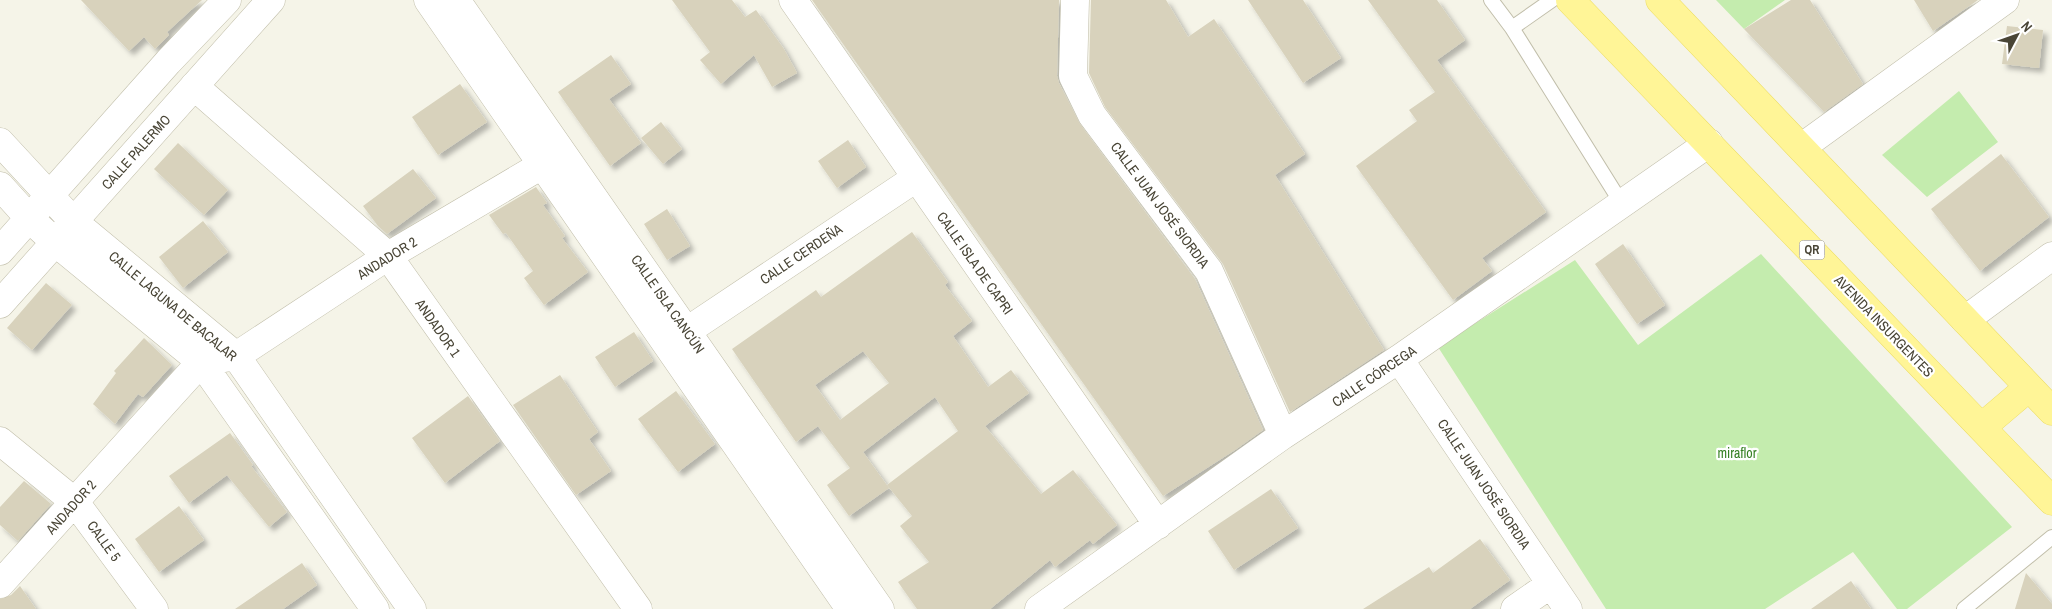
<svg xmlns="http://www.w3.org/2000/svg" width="2052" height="609" font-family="'Archivo Narrow',sans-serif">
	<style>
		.green { fill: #c4ecae }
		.building { fill: #d8d2bc; fill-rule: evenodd; filter: url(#shadow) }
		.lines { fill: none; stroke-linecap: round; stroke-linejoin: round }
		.service-casing { stroke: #c1beaa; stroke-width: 16 }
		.minor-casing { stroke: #c1beaa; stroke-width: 29 }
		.tertiary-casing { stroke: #c1beaa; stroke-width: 29 }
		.primary-casing { stroke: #ecdc5f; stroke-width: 29 }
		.service { stroke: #fff; stroke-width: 14 }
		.minor { stroke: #fff; stroke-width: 28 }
		.tertiary { stroke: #fff; stroke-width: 28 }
		.primary { stroke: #fff597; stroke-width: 28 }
		.labels { text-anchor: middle; stroke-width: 4.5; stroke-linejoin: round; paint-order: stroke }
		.shield { fill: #fff; stroke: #807d72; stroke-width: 1 }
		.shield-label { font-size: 12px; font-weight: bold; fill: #494536 }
		.street-label { font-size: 14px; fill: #494536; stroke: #fff }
		.park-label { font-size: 14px; fill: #368024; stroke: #fff }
	</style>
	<defs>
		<filter id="shadow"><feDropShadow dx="4.5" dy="4.5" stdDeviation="2.5" flood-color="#0004"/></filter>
	</defs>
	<rect width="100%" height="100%" fill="#f5f4e8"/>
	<!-- green -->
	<path class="green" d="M1716,0H1785L1744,29Z
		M1959,91L1998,142L1927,197L1882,155Z
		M1761,254L2012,527L1907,609H1897L1853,552L1765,609H1606L1438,347L1575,260L1638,345Z"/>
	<!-- building -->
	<path class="building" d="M81,0H202L167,32L169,35L155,49L144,37L129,51Z
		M672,0H732L745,17L756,10L784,49L797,73L772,87L754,55L721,84L700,60L710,52Z
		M812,0H1059L1057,76L1059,83L1080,124L1195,279L1263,430L1235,450L1163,496Z
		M1091,0H1166L1188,37L1214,19L1305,154L1275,175L1384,350L1290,412L1223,264L1105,107L1089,73Z
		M1248,0H1303L1341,58L1303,83Z
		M1368,0H1437L1465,40L1437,60L1546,212L1482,258L1492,271L1453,300L1356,166L1417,121L1409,110L1435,92Z
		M1791,0H1810L1863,84L1824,112L1744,29Z
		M1914,0H1978L1933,31Z
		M2007,26L2043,30L2039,68L2002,64Z
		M611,55L631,84L609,99L641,143L610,166L558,92Z
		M460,84L487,122L438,155L412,117Z
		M661,122L682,149L663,164L641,138Z
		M848,140L866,167L837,188L818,161Z
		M178,143L228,190L204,215L154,169Z
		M2001,154L2049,217L1980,271L1931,209Z
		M413,169L436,198L387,234L378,226L363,206Z
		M536,187L547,203L543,205L565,236L562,238L588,272L544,305L524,278L533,271L506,233L503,234L489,215Z
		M667,209L690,246L667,260L644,224Z
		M203,221L228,252L183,288L159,257Z
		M912,232L948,282L945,285L972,321L953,336L988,387L1011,370L1029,393L985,426L1041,494L1073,470L1117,525L1093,544L1090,540L1055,567L1050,560L990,609H917L898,582L929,562L900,526L912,516L887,485L958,431L935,397L863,452L889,488L849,516L827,485L850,468L818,426L796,442L732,349L816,290L821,297ZM863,351L889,383L840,420L815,385Z
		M1623,244L1665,305L1637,324L1595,264Z
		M46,283L72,305L32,350L7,328Z
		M634,332L653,361L615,387L595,357Z
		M144,338L172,365L143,397L138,394L115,424L93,404L116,373L114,371Z
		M560,375L598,432L589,439L611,471L576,495L513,405Z
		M676,391L715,444L678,472L638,419Z
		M468,396L500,441L445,483L412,438Z
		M230,433L253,465L251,466L287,512L269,527L227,475L189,503L169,476Z
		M24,481L51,504L18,541L0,525V507Z
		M1271,489L1298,528L1234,570L1208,531Z
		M179,506L204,540L159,572L135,539Z
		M1480,539L1510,580L1470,609H1363L1429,567L1433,573Z
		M302,563L317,585L283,609H235Z
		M2026,573L2052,604V609H2015Z
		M1851,581L1871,609H1811Z
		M20,586L36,609H0V599L11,595Z"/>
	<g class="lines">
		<!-- service casing -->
		<g class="service-casing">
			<path id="service" d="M1491,0L1512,28L1622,204
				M1512,28L1552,0
				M1964,609L2052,537"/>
		</g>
		<!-- minor casing -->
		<g class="minor-casing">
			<path id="minor" d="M793,0L1158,525
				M1075,0L1073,76L1092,115L1209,271L1283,435
				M194,86L388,256L638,609
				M0,142L74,222L236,356L412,609
				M1802,147L2005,0
				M0,186L29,218L55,242L201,362L375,609
				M0,251L168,62L227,0
				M0,304L271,0
				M1965,320L2052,256
				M666,339L687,331L916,178
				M1399,359L1568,609
				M0,441L75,502L154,609
				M0,584L201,362L236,356L388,256L542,165
				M1039,609L1283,435L1399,359L1709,143
				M1515,609L1551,584"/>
		</g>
		<!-- tertiary casing -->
		<g class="tertiary-casing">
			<path id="tertiary" d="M428,0L850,609
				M456,0L880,609"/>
		</g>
		<!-- primary casing -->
		<g class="primary-casing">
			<path id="primary" d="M1570,0L2052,501
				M1660,0L2052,411
				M1982,427L2029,387"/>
		</g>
		<!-- service -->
		<use href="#service" class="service"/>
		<!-- minor -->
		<use href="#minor" class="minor"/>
		<!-- tertiary -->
		<use href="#tertiary" class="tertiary"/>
		<!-- primary -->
		<use href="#primary" class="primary"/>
	</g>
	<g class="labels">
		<!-- shield labels -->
		<rect class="shield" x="1799.5" y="240.5" width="25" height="19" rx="4"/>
		<g class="shield-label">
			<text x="1812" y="254">QR</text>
		</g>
		<!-- street labels -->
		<g class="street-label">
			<text transform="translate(136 152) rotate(-48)" y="5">CALLE PALERMO</text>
			<text transform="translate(1160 205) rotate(53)" y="5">CALLE JUAN JOSÉ SIORDIA</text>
			<text transform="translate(801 254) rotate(-34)" y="5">CALLE CERDEÑA</text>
			<text transform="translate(387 258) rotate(-32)" y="5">ANDADOR 2</text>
			<text transform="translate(975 263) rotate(55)" y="5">CALLE ISLA DE CAPRI</text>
			<text transform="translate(668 304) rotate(55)" y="5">CALLE ISLA CANCÚN</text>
			<text transform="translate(173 306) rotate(40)" y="5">CALLE LAGUNA DE BACALAR</text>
			<text transform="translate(1884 326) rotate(46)" y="5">AVENIDA INSURGENTES</text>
			<text transform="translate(438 328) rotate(55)" y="5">ANDADOR 1</text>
			<text transform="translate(1374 376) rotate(-34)" y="5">CALLE CÓRCEGA</text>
			<text transform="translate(1484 484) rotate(56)" y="5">CALLE JUAN JOSÉ SIORDIA</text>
			<text transform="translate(71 507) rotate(-48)" y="5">ANDADOR 2</text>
			<text transform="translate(104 541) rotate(54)" y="5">CALLE 5</text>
		</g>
		<!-- park labels -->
		<g class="park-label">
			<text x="1737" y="458">miraflor</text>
		</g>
	</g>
	<!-- north arrow -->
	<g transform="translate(2017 35) rotate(49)" stroke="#ffffff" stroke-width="4" paint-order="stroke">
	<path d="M0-4L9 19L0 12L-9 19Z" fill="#494536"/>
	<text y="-8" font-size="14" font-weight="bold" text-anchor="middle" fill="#494536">N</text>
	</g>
</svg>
